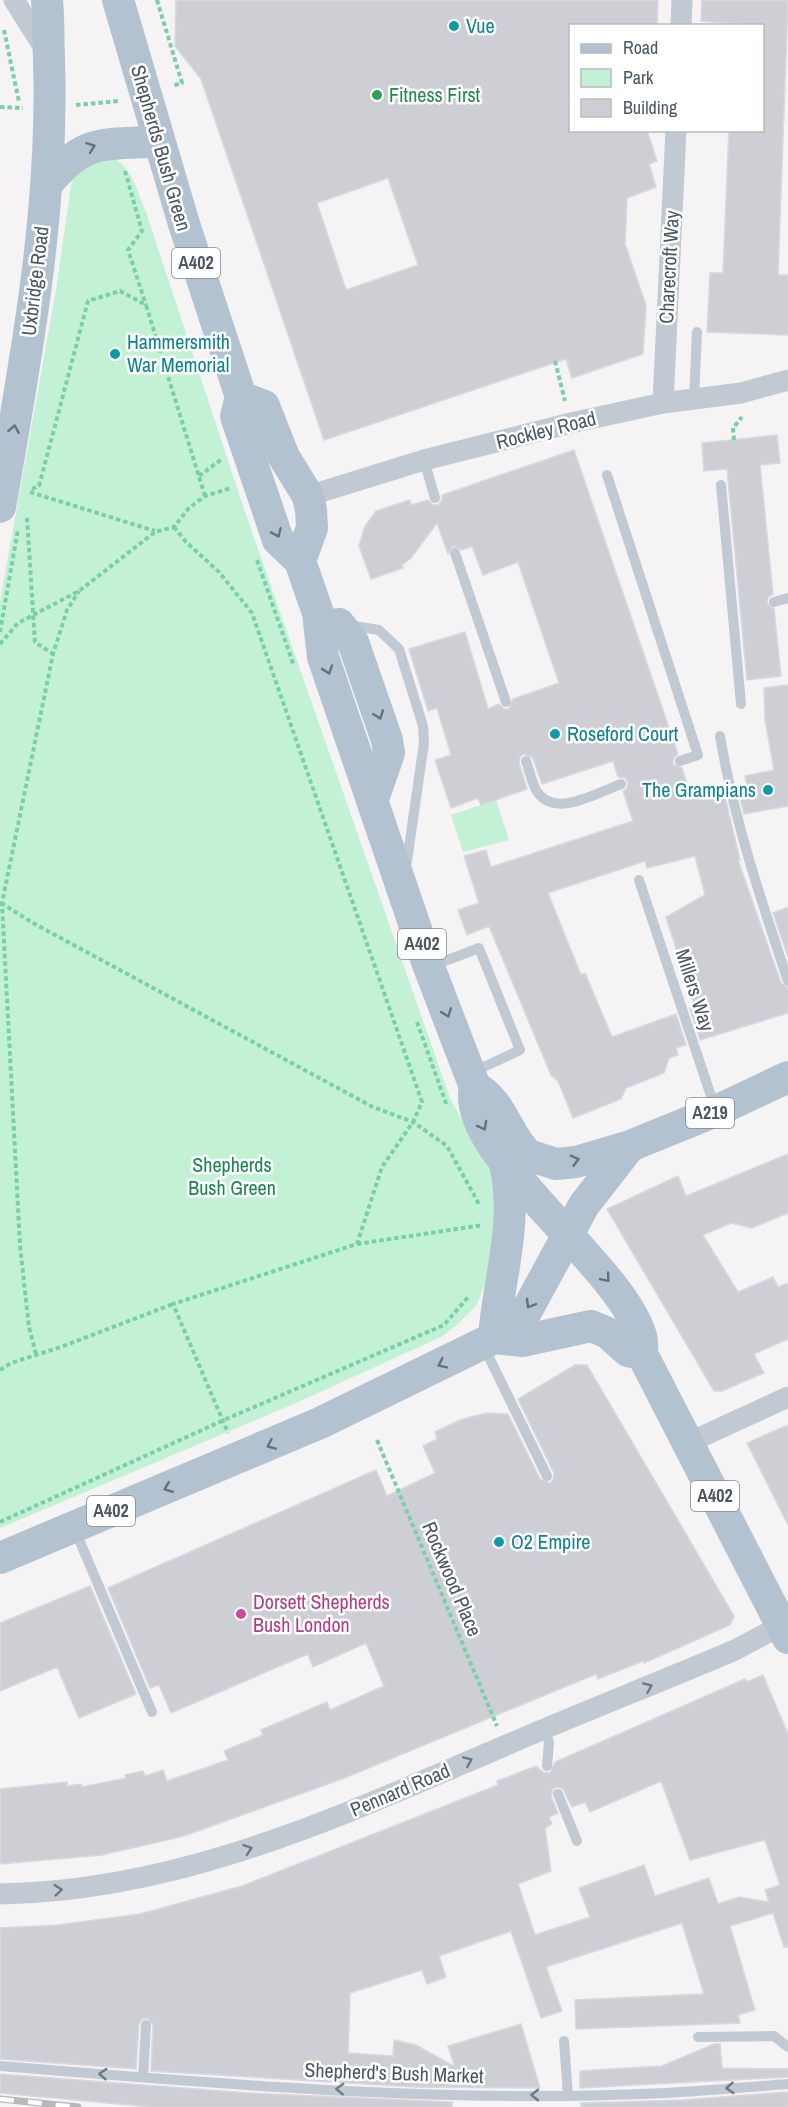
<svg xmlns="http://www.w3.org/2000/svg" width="788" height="2107" font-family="'Archivo Narrow',sans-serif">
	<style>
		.green { fill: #c3f1d5 }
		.building { fill: #cdcfd5; stroke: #d7d9de; stroke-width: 1.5; fill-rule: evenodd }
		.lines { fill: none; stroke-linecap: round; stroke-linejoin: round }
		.path { stroke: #7ad0a6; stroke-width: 4; stroke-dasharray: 4.5 3; stroke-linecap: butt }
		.lane { stroke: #c1cad2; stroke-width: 10 }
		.street { stroke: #c1cad2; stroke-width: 21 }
		.primary { stroke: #b3c2d1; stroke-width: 32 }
		.rail-casing { stroke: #b5b8bd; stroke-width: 7 }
		.rail { stroke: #fff; stroke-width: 4.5; stroke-dasharray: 14; stroke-linecap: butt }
		.oneway { stroke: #64717d }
		.oneway2 { stroke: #6e7983 }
		.culture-dot { fill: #0f9aa8; stroke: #fff; stroke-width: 2 }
		.leisure-dot { fill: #2e9e5b; stroke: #fff; stroke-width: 2 }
		.hotel-dot { fill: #d1479c; stroke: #fff; stroke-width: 2 }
		.labels { text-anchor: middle; stroke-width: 5; stroke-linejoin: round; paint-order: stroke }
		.shield { fill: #fff; stroke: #808990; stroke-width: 1.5 }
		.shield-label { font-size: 18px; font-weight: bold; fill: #4a5661 }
		.culture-label { font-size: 20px; fill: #0d838f; stroke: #fff; text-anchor: start }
		.leisure-label { font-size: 20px; fill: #27864d; stroke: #fff; text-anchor: start }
		.street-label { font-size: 20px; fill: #4a5661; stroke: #fff }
		.park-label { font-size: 20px; fill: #17864f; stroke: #fff }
		.hotel-label { font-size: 20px; fill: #b23c85; stroke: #fff; text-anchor: start }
	</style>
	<rect width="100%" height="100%" fill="#f5f3f3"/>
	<!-- green -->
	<path class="green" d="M111,157C133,167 137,192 146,212L243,506L450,1098L491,1173L497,1215L485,1284L476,1306L458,1324L443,1336L296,1403L0,1528V602L56,290L72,179L76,170Z
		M496,800L509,840L463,852L451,815Z"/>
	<!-- building -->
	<path class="building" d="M176,0H658L657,26H570V130H647L657,161L649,164L656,187L627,198L625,244L646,305L643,354L572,378L566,359L324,440L201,79L175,46ZM388,178L418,265L346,290L317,203Z
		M702,0H788L778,275H788V335L707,332L710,273H723L729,130H762V26L701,21Z
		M777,435L780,463L760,465L773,594L768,597L767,603L774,609L781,676L747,680L727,469L704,471L702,443Z
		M574,450L678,754L673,759V764L682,768L691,796L724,793L740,860H738L781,983L788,988V1013L700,1040L690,1009L695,1007L666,917L705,895L695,856L647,868L645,861L548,893L581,975L585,973L612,1037L676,1014L686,1045L676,1048L678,1055L669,1058L664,1073L626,1088L621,1099L573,1118L558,1081L551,1075L489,926L467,935L458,910L479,903L464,856L486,850L491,867L633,821L623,791L627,788L628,782L625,778L618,777L613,761L542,784L533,758L524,754L520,757L519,763L527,789L481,805L478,798L451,808L435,760L451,755L437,708L428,711L409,649L465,632L488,709L499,704L504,709H509L513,699L559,683L518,562L483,575L472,546L462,550L453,546L448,554L437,523L411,558L402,565L403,568L371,579L359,546L365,526L376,511L410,500L411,505L428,500L433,505H438L442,500V495Z
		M788,685V806L744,814L739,792L748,791L745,776L774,770L765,720L764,688Z
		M788,907V957L773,913Z
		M788,1154V1213L752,1228L731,1223L703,1235L738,1292L773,1277L778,1287L788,1283V1339L754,1354L764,1373L722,1391H714L607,1209L678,1176L686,1196Z
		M575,1365H587L734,1616L730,1625L644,1663L643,1661L598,1679L596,1674L342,1779L184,1836L102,1855L0,1864V1789L67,1782V1786L81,1784L82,1787L126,1778L125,1775L143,1771L145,1776L163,1770L167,1781L228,1760L224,1751L263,1735L261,1730L327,1702L330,1710L384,1686L366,1643L313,1667L308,1654L171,1713L159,1685L150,1688L108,1588L376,1470L387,1496L435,1473L423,1446L437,1439L435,1432L460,1420L486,1413L508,1414L540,1479L550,1483L553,1480L554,1473L518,1399Z
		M788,1425V1525L747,1443Z
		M90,1586L136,1694L79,1718L57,1667L0,1691V1623Z
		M763,1675L788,1734V1947H784L773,1913L730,1926L755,2010L738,2015L740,2023L576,2029L575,2000L704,1994L682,1923L546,1967L562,2011L541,2018L511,1931L439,1956L446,1977L427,1984L422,1970L350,1993L348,2053L393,2056L394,2040L416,2045L455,2067L448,2046L521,2024L540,2088L416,2087L151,2071L153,2025L147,2018L142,2019L139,2024L136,2069L0,2059V1928L58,1925L140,1914L242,1886L498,1785L497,1781L536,1766L543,1772L550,1773L555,1762L745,1679L747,1682ZM661,1781L690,1860L765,1840L780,1885L765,1890L769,1902L739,1897L718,1904L709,1878L655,1896L644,1865L579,1888L590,1917L535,1935L518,1884L551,1871L545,1828L552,1824L549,1817L558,1813L551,1796L553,1789L558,1787L563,1789L572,1807L585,1802L590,1812Z
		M714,2044H720L722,2068L788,2069V2077L580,2088V2071L662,2066Z
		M0,2074L249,2093L452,2102V2107H151L0,2093Z
		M788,2092V2107H581V2103L682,2100Z"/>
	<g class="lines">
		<!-- path -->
		<path class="path" d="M157,0L182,83L172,86
			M4,30L19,102
			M76,105L119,101
			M0,107L23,108
			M125,171L142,231L128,250L146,305
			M555,361L565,401
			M734,440L733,428L742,417
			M199,476L222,459
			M32,489L39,486L88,301L120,291L146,305L205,496
			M30,492L155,531
			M27,518L35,642L53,654
			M174,527L186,542L219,572L252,613L422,1102L413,1122L382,1167L357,1244L173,1304L228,1433
			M257,560L294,666
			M0,632L18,529
			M0,644L18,623L79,591L155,532L174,527L189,508L205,496L231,488
			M1,903L33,923L373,1107L413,1122L447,1146L480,1206
			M417,1022L447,1106
			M357,1244L483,1225
			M36,1354L29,1327L20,1246L2,903L53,654L67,610L79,591
			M0,1370L11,1363L61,1347L173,1304
			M377,1440L497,1726
			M0,1522L224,1420L444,1325L469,1296"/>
		<!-- lane -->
		<path class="lane" d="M694,399L697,332
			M424,460L435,498
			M607,475L698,755L680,761
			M721,485L741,704
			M455,553L506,702
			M774,602L788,598
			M349,625L379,630L399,649L423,726L424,743L406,868
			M720,736C734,820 761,900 788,981
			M526,761C529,769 531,779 535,788C552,821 596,793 621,784
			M639,880L715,1108
			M432,966L479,948L520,1050L473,1072
			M484,1347L547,1476
			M75,1530L152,1712
			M544,1728L549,1742L547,1766
			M558,1794L577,1841
			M698,2037L774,2036L788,2047
			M564,2041L568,2095
			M0,2066C221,2084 444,2104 666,2093C707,2091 747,2087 788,2084
			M143,2077L146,2025"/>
		<!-- street -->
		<path class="street" d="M14,0L48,54
			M681,26L682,0
			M663,403L676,130
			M308,496L424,460L571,423L663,403L741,393L788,380
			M688,1443L788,1397
			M0,1894C176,1891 329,1821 488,1753C570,1717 653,1685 735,1650L782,1625"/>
		<!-- primary -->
		<path class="primary" d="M118,0L184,224L241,397L236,416L278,540L300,561L318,613L323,657L429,967L475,1087C459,1152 621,1265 641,1336C643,1342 642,1349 642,1354L788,1638
			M47,184C86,136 104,146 159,141
			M241,397L264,406L284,457L308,496L311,510L312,528L300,561
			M0,507C26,359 54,209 49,59C48,40 49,19 47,0
			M339,624L353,642L387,740L389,753L373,799
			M475,1087C502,1101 507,1135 528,1155L556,1164L576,1162L630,1146L716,1111L788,1077
			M494,1338C498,1279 520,1220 504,1161
			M494,1338L522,1341L591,1326L608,1333L628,1351L642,1354
			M0,1558L320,1423L494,1338L526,1312L584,1205L630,1146"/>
		<!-- rail casing -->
		<g class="rail-casing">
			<path id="rail" d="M0,2099L78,2107"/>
		</g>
		<!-- rail -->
		<use href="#rail" class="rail"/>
	</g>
	<!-- one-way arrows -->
	<defs><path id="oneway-chevron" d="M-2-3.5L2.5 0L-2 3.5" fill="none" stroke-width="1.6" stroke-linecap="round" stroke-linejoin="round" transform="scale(1.5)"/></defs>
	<g class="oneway">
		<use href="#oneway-chevron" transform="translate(91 147) rotate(-20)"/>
		<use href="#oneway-chevron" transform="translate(14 429) rotate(-80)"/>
		<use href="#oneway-chevron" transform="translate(277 533) rotate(66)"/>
		<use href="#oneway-chevron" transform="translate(328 670) rotate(71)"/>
		<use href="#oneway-chevron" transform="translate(379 715) rotate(70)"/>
		<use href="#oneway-chevron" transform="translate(447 1013) rotate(69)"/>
		<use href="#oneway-chevron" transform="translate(483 1126) rotate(61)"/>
		<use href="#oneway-chevron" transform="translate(575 1160) rotate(-15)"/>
		<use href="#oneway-chevron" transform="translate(606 1278) rotate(50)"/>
		<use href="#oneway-chevron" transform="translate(530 1304) rotate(120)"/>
		<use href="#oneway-chevron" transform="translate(442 1364) rotate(154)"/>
		<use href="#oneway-chevron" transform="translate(271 1445) rotate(156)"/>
		<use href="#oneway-chevron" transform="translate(168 1488) rotate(158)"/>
	</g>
	<g class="oneway2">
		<use href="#oneway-chevron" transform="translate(648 1687) rotate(-23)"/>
		<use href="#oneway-chevron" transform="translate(468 1761) rotate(-23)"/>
		<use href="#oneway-chevron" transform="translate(248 1849) rotate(-19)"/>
		<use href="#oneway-chevron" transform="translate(58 1890) rotate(-6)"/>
		<use href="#oneway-chevron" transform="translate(103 2074) rotate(-176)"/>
		<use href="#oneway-chevron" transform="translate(730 2088) rotate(176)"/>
		<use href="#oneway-chevron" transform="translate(340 2089) rotate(-178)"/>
		<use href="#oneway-chevron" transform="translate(535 2095) rotate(-180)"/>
	</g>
	<!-- markers -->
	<g class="culture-dot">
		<circle cx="454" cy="26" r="6"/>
		<circle cx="115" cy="354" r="6"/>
		<circle cx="555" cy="734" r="6"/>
		<circle cx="768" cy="790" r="6"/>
		<circle cx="499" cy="1542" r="6"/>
	</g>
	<circle class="leisure-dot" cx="377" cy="95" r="6"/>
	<circle class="hotel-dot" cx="241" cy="1614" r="6"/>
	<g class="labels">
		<!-- shield labels -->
		<g class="shield">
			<rect x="172" y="248" width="48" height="30" rx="4.5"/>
			<rect x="398" y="929" width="48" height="30" rx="4.5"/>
			<rect x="686" y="1098" width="48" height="30" rx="4.5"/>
			<rect x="691" y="1481" width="48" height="30" rx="4.5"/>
			<rect x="87" y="1496" width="48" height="30" rx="4.5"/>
		</g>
		<g class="shield-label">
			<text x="196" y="269">A402</text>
			<text x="422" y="950">A402</text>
			<text x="710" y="1119">A219</text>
			<text x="715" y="1502">A402</text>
			<text x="111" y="1517">A402</text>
		</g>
		<!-- culture labels -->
		<g class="culture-label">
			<text x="466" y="33">Vue</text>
			<text x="127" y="349">Hammersmith<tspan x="127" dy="23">War Memorial</tspan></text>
			<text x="567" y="741">Roseford Court</text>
			<text x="756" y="797" text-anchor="end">The Grampians</text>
			<text x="511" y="1549">O2 Empire</text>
		</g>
		<!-- leisure labels -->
		<g class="leisure-label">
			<text x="389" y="102">Fitness First</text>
		</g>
		<!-- street labels -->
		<g class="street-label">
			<text transform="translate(161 148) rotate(74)" y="7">Shepherds Bush Green</text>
			<text transform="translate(669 267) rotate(-87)" y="7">Charecroft Way</text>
			<text transform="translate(35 281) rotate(-83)" y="7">Uxbridge Road</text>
			<text transform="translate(546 430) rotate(-14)" y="7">Rockley Road</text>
			<text transform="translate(695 990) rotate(72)" y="7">Millers Way</text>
			<text transform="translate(452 1579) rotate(67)" y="7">Rockwood Place</text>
			<text transform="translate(400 1790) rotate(-23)" y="7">Pennard Road</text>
			<text transform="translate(394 2073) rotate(2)" y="7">Shepherd's Bush Market</text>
		</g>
		<!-- park labels -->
		<g class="park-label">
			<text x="232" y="1172">Shepherds<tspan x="232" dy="23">Bush Green</tspan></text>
		</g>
		<!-- hotel labels -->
		<g class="hotel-label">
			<text x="253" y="1609">Dorsett Shepherds<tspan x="253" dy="23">Bush London</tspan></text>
		</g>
	</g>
	<!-- legend -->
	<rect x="569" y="24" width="195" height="108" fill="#ffffff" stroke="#b7bbc0" stroke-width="1.5"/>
	<rect x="581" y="44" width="30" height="9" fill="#b3c2d1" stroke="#b7bbc0" stroke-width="1.5"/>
	<text x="623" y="54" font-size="18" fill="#4a5661">Road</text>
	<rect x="581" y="69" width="30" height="18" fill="#c3f1d5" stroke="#b7bbc0" stroke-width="1.5"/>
	<text x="623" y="84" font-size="18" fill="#4a5661">Park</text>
	<rect x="581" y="99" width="30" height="18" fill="#cdcfd5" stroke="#b7bbc0" stroke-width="1.5"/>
	<text x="623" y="114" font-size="18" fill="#4a5661">Building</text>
</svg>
